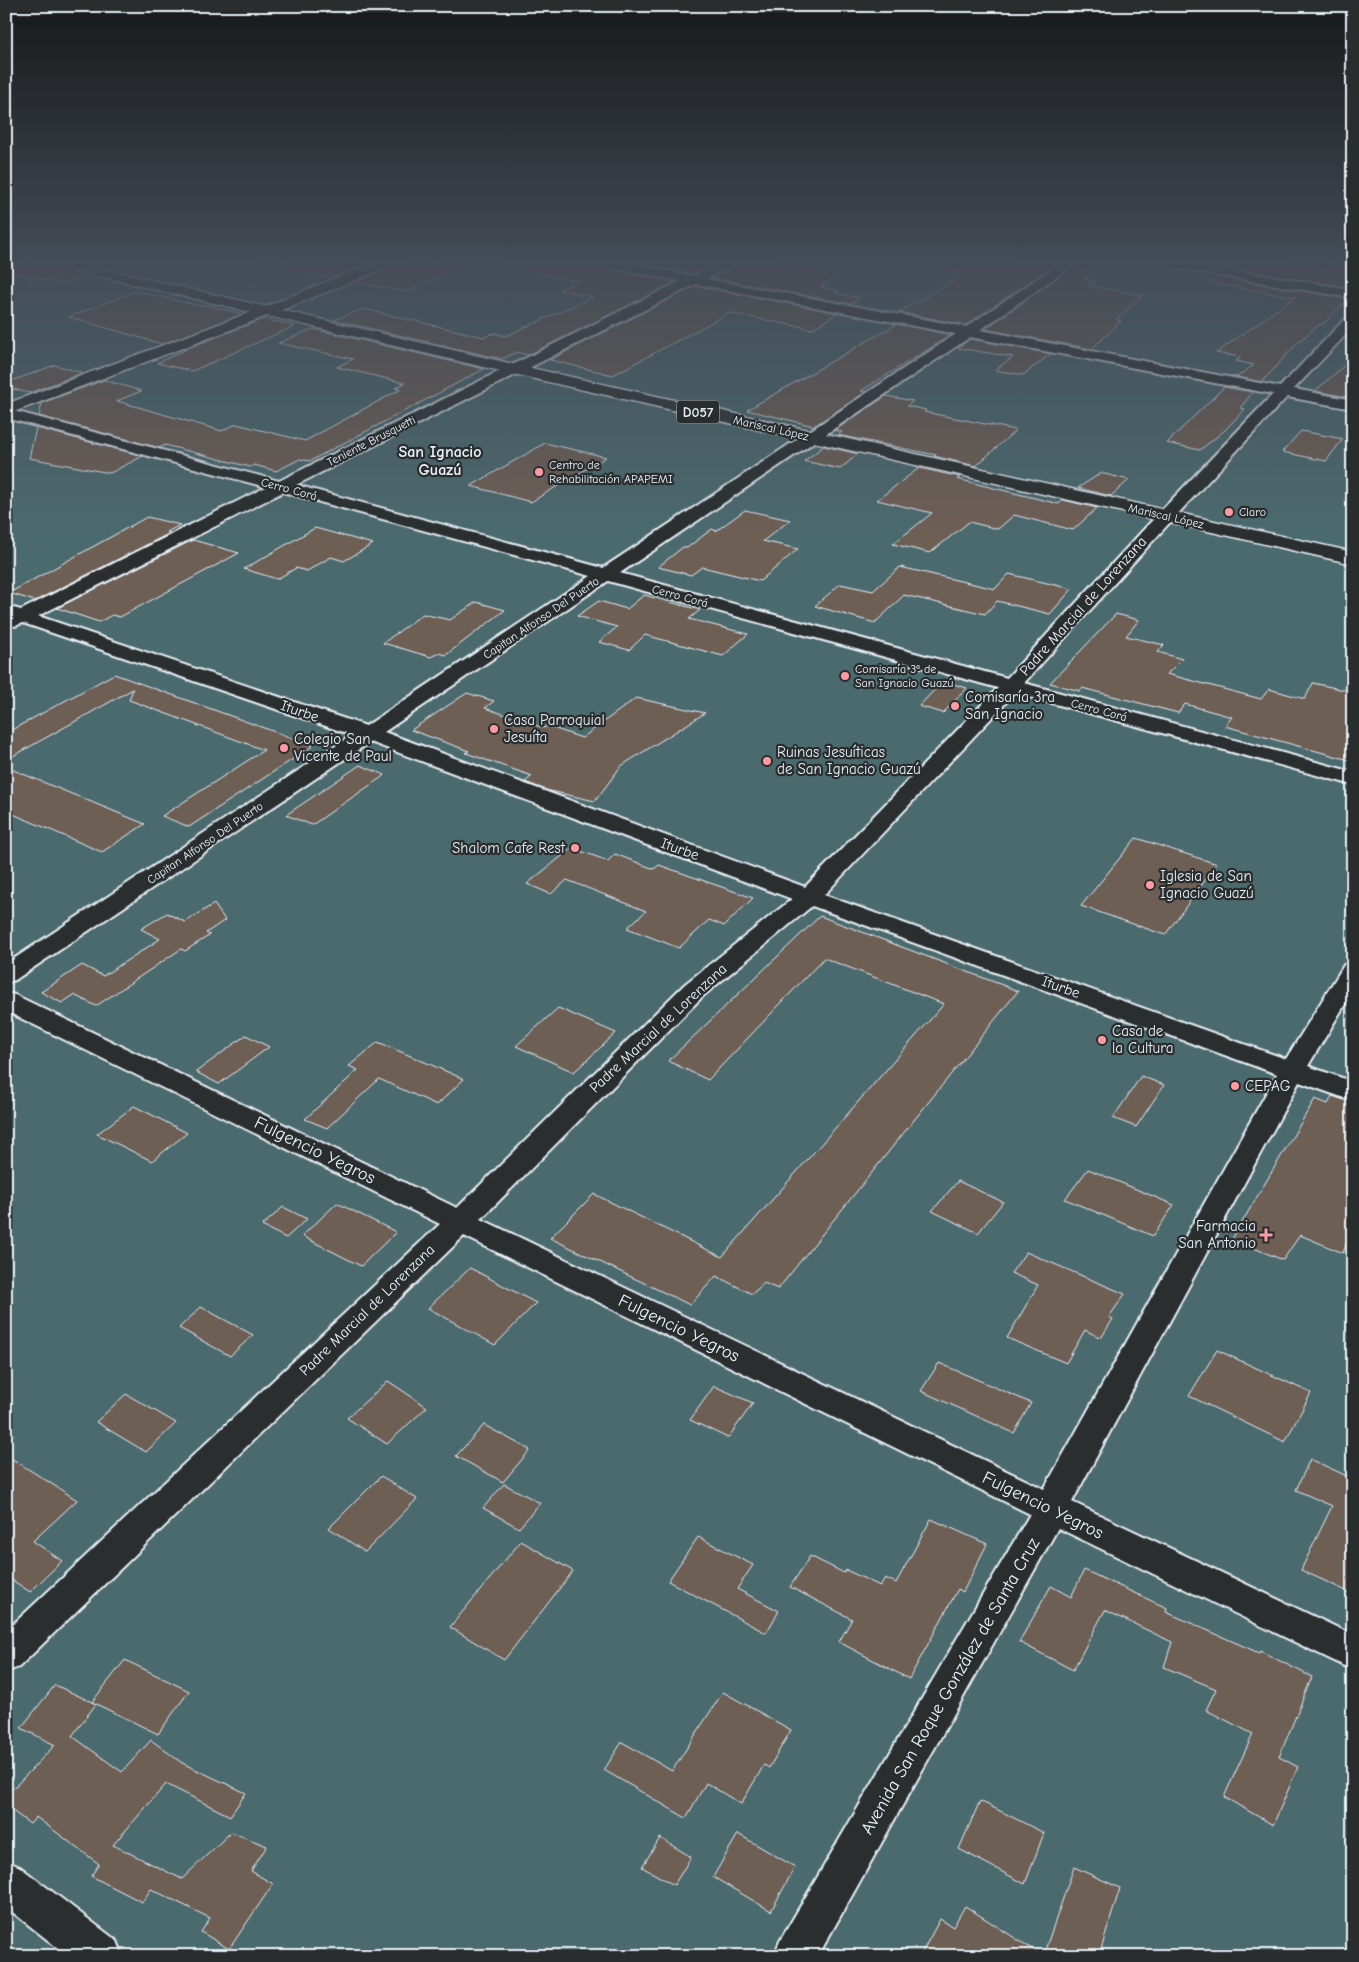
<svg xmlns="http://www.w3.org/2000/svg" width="1359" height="1962" font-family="'Comic Neue',sans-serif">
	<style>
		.water { fill: #4c6a6e; stroke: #8aa0a5 }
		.building { fill: #6e5e55; stroke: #e8f1f8 }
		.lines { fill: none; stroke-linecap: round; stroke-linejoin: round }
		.street-casing { stroke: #e8f1f8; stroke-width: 4 }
		.secondary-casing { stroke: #e8f1f8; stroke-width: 3 }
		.primary-casing { stroke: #e8f1f8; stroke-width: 3 }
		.street { fill: #2a2d2e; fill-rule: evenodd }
		.secondary { fill: #2a2d2e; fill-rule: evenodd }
		.primary { fill: #2a2d2e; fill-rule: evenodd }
		.poi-dot { fill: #ff9aa2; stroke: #2a2d2e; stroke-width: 2 }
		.labels { text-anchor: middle; stroke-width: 4.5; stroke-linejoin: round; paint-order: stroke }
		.far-street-label { font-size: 12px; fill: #e8f1f8; stroke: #2a2d2e }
		.far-poi-label { font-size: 12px; fill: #e8f1f8; stroke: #2a2d2e; text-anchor: start }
		.shield { fill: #2a2d2e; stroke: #afb6bb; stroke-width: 1 }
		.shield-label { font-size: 14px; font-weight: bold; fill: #e8f1f8 }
		.street-label { font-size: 15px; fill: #e8f1f8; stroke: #2a2d2e }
		.poi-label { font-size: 15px; fill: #e8f1f8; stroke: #2a2d2e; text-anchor: start }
		.far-district-label { font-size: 16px; font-weight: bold; fill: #e8f1f8; stroke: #2a2d2e }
		.near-street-label { font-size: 18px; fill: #e8f1f8; stroke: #2a2d2e }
	</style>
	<rect width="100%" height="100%" fill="#2a2d2e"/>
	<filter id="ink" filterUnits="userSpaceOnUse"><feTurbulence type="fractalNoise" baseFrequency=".02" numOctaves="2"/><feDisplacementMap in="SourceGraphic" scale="10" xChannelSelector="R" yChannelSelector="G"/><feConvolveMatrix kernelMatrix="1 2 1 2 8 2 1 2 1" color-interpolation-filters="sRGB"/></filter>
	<g filter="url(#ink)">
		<!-- water -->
		<path class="water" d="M6,259H1353V1956H6Z"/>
		<!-- building -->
		<path class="building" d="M28,259H35L44,265L87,275L61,284L6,271V269L24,264Z
			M69,259H123V262L108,268Z
			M289,259H378L331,278L288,270Z
			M404,259H414L460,267L407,292L355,282L401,264Z
			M517,259H575L583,265L675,282L528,355L517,352L502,359L334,320L363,309L484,337L494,333L506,336L593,297L559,290L577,281L516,269Z
			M613,259H723L693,274Z
			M745,259H761L840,275L821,286H825L823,288L839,291L835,293L860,298L851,304L712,278Z
			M938,259H1036L1057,263L966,325L899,312L963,275L937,270Z
			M1241,259H1263L1326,269L1338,259H1353V288L1230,268Z
			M1073,267L1096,272L1084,279L1097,281L1089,286L1143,295L1116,320L1121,321L1092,349L985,329Z
			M1218,277L1349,299L1322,325H1319L1298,342L1262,382L1237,377L1254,365L1236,361L1241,357L1216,353L1295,297L1211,283Z
			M696,286L837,313L812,329L729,313L613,375L550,360Z
			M136,291L200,306L204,305L242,314L162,344L69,317Z
			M264,319L295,326L192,371L157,363L185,350H183Z
			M897,324L951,335L861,391L866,392L814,426L747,410Z
			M313,329L484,369L310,461L300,459L276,471L254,465L250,467L165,445L160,448L39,416L42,403L104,380L141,391L117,401L222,431L236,424L305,441L401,389L395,388L405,383L337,367L353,359L278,343Z
			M970,339L1051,354L1023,375L995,370L1013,357L958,348Z
			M1353,358V398L1315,391Z
			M55,365L82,373L29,393L6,387V383Z
			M1224,387L1253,392L1240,408L1245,409L1224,431L1200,450L1167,443Z
			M886,396L913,401L907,406L926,410L924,412L1016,430L976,466L934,456L936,455L838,435L842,432L835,430Z
			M36,428L143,456L110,473L29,458Z
			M1301,431L1343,439L1326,461L1282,452Z
			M545,443L606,457L531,502L471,486Z
			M824,446L858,454L840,469L804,461Z
			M919,468L960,477L957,479L1059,504L1063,500L1097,508L1073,530L1014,515L998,529L969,522L930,553L893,544L932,513L877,500Z
			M1101,473L1129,480L1111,496L1078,488Z
			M745,510L790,520L763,541L798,549L760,581L702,567L691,575L658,567L683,547L687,548L712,529L716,531Z
			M147,517L180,525L167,532L170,533L35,601L9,593Z
			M315,528L373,544L344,561L331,557L307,571L296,568L277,579L244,569Z
			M193,540L239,553L120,617L112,615L99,622L57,608Z
			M900,567L995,589L1009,574L1072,589L1050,614L997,601L985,614L904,595L875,623L815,606L840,584L873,591Z
			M644,595L700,610L689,619L748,634L723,656L645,635L629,650L599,642L617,627L577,616L599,601L627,609Z
			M476,602L505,610L446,655L438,653L431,657L383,643L423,614L450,620Z
			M1116,614L1139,620L1126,636L1164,645L1158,652L1182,659L1167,674L1261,699L1269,689L1305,699L1313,683L1353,692V761L1225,726L1232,717L1185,704L1178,713L1082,688L1080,691L1050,683Z
			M114,674L289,737L313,746L189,827L162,816L264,750L129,700L133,689L6,760V733Z
			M943,681L967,688L943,713L919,706Z
			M467,693L494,701L485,708L544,728L547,726L582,738L636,698L705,713L621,766L595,801L546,790L525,782L532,776L466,753L469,751L411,730Z
			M360,765L385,775L312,825L286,815Z
			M6,767L145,824L102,852L6,811Z
			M1136,838L1217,864L1165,935L1081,906Z
			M572,848L608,861L615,854L654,869L659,865L753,898L724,926L709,920L679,948L627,928L646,911L567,880L551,894L527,884Z
			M214,904L225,920L206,933L210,935L185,951L181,949L96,1006L74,995L62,1003L41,992L82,965L103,976L160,939L141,929L167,913L185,922Z
			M820,916L1018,991L778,1289L764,1283L752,1294L716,1276L690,1305L550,1238L594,1194L722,1257L944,1004L824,958L708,1080L668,1061Z
			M558,1008L616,1033L574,1072L516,1046Z
			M246,1035L269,1047L219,1084L196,1072Z
			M378,1042L464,1079L437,1105L379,1079L327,1128L305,1119L358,1070L349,1066Z
			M1141,1076L1164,1085L1136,1127L1113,1118Z
			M1332,1096L1353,1103V1240L1348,1239L1343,1253L1300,1235L1283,1260L1232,1239L1315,1099L1328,1104Z
			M134,1106L156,1117L187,1133L152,1161L97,1134Z
			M1088,1169L1174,1205L1153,1236L1065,1199Z
			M958,1181L1003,1202L978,1233L932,1211Z
			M337,1203L396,1232L361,1266L302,1236Z
			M283,1207L307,1219L286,1238L262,1226Z
			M1026,1252L1125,1294L1109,1317L1113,1319L1101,1338L1085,1330L1066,1363L1007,1338L1038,1285L1011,1273Z
			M470,1268L536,1303L495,1345L428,1308Z
			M201,1307L253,1335L230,1356L179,1328Z
			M1217,1350L1311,1393L1285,1442L1189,1396Z
			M939,1363L1031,1403L1014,1433L921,1391Z
			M388,1381L427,1407L387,1444L347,1418Z
			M714,1386L753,1403L728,1438L690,1420Z
			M126,1394L176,1423L146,1452L96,1422Z
			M484,1425L530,1450L503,1482L456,1456Z
			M6,1455L77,1500L33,1541L62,1561L30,1592L6,1576Z
			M1310,1459L1347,1476L1353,1464V1594L1301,1570L1332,1506L1296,1490Z
			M381,1476L417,1499L365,1552L329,1528Z
			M504,1484L540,1503L519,1528L483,1508Z
			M931,1519L987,1544L963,1592L958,1589L909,1679L839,1642L852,1619L790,1587L810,1556L844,1573L846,1570L880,1586L885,1578L896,1583Z
			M698,1537L753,1565L737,1589L779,1611L766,1633L668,1581Z
			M521,1541L573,1571L504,1660L450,1627Z
			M1084,1570L1167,1608L1166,1612L1259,1653L1260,1651L1312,1677L1279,1757L1298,1767L1273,1825L1224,1797L1253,1734L1206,1710L1216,1689L1164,1667L1172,1642L1105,1610L1073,1670L1019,1642L1051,1586L1071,1597Z
			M125,1660L189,1691L158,1734L92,1702Z
			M55,1685L96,1704L72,1736L122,1772L151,1740L182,1763L246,1793L230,1816L166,1784L113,1845L182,1879L231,1832L267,1846L251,1871L273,1884L229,1949L201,1932L210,1918L151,1889L142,1902L91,1876L99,1864L36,1817L30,1824L6,1806V1796L55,1745L21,1728Z
			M723,1692L791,1730L769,1768L764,1765L741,1804L706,1783L686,1818L604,1770L622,1742L672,1771Z
			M980,1801L1044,1833L1025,1884L959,1849Z
			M738,1834L795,1867L771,1911L713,1877Z
			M660,1838L691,1857L674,1885L642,1867Z
			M1074,1867L1120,1888L1099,1956H1043Z
			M965,1906L1043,1956H920L940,1919L953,1927Z"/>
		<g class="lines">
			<!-- street casing -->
			<g class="street-casing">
				<path id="street" d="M6,259H26L24,262L6,267Z
					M577,259H603L693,276L727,259H743L707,279L966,327L1067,259H1081L980,330L1280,387L1348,316L1353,315V327L1294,389L1353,400V409L1287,397L1172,520L1024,683L1353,772V785L1015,693L824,895L1286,1059L1344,965L1353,962V991L1308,1066L1353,1082V1101L1299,1082L1072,1502L1353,1635V1670L1058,1528L818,1956H774L780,1941L1030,1514L464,1236L19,1667L6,1672V1631L440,1224L6,1011V993L15,995L457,1208L685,984L792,899L370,742L15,980L6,983V964L352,735L23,623L15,626L8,624L6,621V606L21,610L266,487L6,418V409L279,481L681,281L583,263ZM696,284L956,334L603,568L296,485ZM970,337L1273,394L1160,512L1007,678L620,573ZM283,492L591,576L366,726L38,616ZM608,581L998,688L805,887L384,732ZM812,906L1277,1074L1044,1489L481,1219L703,996Z
					M1140,259H1168L1353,290V298L1146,263Z
					M6,1861L20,1867L117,1941L123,1956H68L6,1907Z"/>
			</g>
			<!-- secondary casing -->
			<g class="secondary-casing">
				<path id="secondary" d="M383,259H402L400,262L272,314L6,415V404L262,308Z"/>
			</g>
			<!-- primary casing -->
			<g class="primary-casing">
				<path id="primary" d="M37,259H61L513,364L1353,552V564L513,374L44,263Z"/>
			</g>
			<!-- street -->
			<use href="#street" class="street"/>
			<!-- secondary -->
			<use href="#secondary" class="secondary"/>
			<!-- primary -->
			<use href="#primary" class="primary"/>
		</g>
	</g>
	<!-- sky -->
	<linearGradient id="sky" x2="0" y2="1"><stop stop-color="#171919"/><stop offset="0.49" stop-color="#444c57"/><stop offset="1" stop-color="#444c57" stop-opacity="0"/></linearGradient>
	<rect width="1359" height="534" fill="url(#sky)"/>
	<!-- markers -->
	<g class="poi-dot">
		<circle cx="539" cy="472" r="5"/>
		<circle cx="1229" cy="512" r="5"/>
		<circle cx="845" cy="676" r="5"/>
		<circle cx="955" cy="706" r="5"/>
		<circle cx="494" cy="729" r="5"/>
		<circle cx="284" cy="748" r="5"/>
		<circle cx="767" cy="761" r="5"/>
		<circle cx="575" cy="848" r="5"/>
		<circle cx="1150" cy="885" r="5"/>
		<circle cx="1102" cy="1040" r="5"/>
		<circle cx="1235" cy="1086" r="5"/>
		<path d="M1263.5 1227.5h5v5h5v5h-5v5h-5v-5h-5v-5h5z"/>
	</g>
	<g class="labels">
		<!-- far-street labels -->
		<g class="far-street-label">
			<text transform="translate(771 428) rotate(13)" y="4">Mariscal López</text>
			<text transform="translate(371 441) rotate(-27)" y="4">Teniente Brusquetti</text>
			<text transform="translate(289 489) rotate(15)" y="4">Cerro Corá</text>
			<text transform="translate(1166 516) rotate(13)" y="4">Mariscal López</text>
			<text transform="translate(680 596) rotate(15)" y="4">Cerro Corá</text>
			<text transform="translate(541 618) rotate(-34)" y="4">Capitan Alfonso Del Puerto</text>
			<text transform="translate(1099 710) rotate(15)" y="4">Cerro Corá</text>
			<text transform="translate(205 843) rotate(-34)" y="4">Capitan Alfonso Del Puerto</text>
		</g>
		<!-- far-poi labels -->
		<g class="far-poi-label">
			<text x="549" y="469">Centro de<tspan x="549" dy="14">Rehabilitación APAPEMI</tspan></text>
			<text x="1239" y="516">Claro</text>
			<text x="855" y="673">Comisaría 3ª de<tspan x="855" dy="14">San Ignacio Guazú</tspan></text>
		</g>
		<!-- shield labels -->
		<rect class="shield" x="677" y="400.5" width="42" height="23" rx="4"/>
		<g class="shield-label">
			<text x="698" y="417">D057</text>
		</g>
		<!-- street labels -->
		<g class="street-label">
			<text transform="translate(1083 606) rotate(-48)" y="5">Padre Marcial de Lorenzana</text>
			<text transform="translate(300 711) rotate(19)" y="5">Iturbe</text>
			<text transform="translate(680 849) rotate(20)" y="5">Iturbe</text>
			<text transform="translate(1061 987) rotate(20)" y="5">Iturbe</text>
			<text transform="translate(658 1028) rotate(-43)" y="5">Padre Marcial de Lorenzana</text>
			<text transform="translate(367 1310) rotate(-44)" y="5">Padre Marcial de Lorenzana</text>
		</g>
		<!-- poi labels -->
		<g class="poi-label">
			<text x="965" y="702">Comisaría 3ra<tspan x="965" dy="17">San Ignacio</tspan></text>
			<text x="504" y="725">Casa Parroquial<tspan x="504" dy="17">Jesuíta</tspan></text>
			<text x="294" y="744">Colegio San<tspan x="294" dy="17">Vicente de Paul</tspan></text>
			<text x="777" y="757">Ruinas Jesuíticas<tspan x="777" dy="17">de San Ignacio Guazú</tspan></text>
			<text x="565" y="853" text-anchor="end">Shalom Cafe Rest</text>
			<text x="1160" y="881">Iglesia de San<tspan x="1160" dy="17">Ignacio Guazú</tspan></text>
			<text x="1112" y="1036">Casa de<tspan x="1112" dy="17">la Cultura</tspan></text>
			<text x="1245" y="1091">CEPAG</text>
			<text x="1256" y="1231" text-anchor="end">Farmacia<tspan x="1256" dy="17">San Antonio</tspan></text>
		</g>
		<!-- far-district labels -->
		<g class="far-district-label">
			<text x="440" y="457">San Ignacio<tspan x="440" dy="18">Guazú</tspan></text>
		</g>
		<!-- near-street labels -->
		<g class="near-street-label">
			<text transform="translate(315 1150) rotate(26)" y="6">Fulgencio Yegros</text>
			<text transform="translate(679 1328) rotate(26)" y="6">Fulgencio Yegros</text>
			<text transform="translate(1043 1505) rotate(26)" y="6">Fulgencio Yegros</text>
			<text transform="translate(950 1686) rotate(-60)" y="6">Avenida San Roque González de Santa Cruz</text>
		</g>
	</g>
	<!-- margin -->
	<rect width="1359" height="1962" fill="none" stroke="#2a2d2e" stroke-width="25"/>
	<rect x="12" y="12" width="1334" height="1937" fill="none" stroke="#e8f1f8" stroke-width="2" filter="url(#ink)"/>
</svg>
